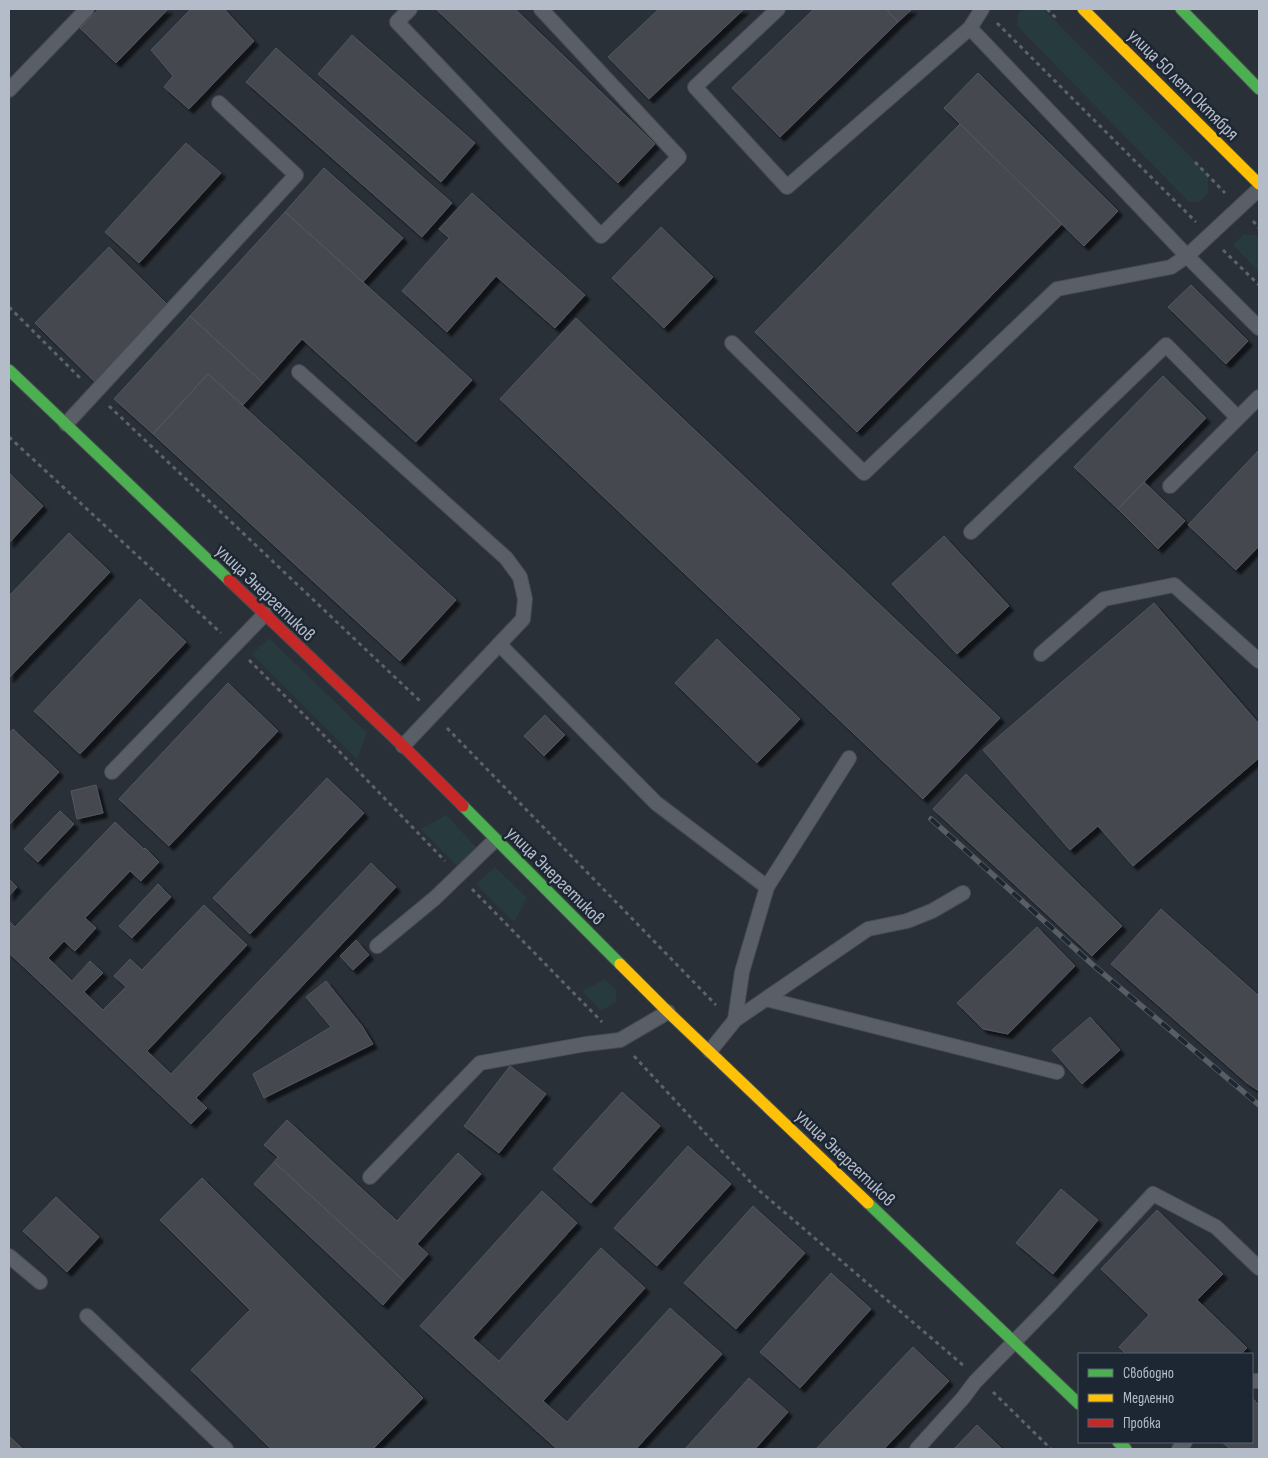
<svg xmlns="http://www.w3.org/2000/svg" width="1268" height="1458" font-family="'Sofia Sans Condensed',sans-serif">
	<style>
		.green { fill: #273a3e }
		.building { fill: #444950; stroke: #52575f; filter: url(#shadow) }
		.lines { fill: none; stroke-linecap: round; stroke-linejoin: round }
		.lane-casing { stroke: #484c53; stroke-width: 16 }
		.fast-casing { stroke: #484c53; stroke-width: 13 }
		.slow-casing { stroke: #484c53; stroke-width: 13 }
		.jam-casing { stroke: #484c53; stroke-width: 13 }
		.path { stroke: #5d636a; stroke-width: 3; stroke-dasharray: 4 4; stroke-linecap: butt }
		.lane { stroke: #5a5e66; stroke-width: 14 }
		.fast { stroke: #4caf50; stroke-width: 11 }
		.slow { stroke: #ffc107; stroke-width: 11 }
		.jam { stroke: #c62828; stroke-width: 11 }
		.rail-casing { stroke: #595d64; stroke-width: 5.5 }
		.rail { stroke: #1d2633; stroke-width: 4; stroke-dasharray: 11; stroke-linecap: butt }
		.labels { text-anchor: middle; stroke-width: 5; stroke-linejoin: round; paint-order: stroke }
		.street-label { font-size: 19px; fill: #b4bcc9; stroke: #1d2633 }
	</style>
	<defs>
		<filter id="shadow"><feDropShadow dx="4.5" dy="4.5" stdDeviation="1" flood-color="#0009"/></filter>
	</defs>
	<rect width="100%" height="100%" fill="#2a3038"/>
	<!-- green -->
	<path class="green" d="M1024,9L1044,10L1208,174V193L1199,202H1189L1017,26L1018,13Z
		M1244,234L1259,236V272L1233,245Z
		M269,638L367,733L357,759L252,654Z
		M446,815L476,847L457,866L421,829Z
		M495,867L527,898L514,922L476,884Z
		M605,979L616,990V1002L601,1011L582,991Z"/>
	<!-- building -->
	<path class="building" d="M99,9H168L116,63L80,28Z
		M191,9H224L254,41L189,109L164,87L173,76L151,50Z
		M438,9H515L655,144L618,183L437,10Z
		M659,9H744L649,99L608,57Z
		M814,9H886L898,22L780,137L732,88Z
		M886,9H912L898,22Z
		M352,35L475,143L441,182L318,74Z
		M276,48L452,203L422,237L246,82Z
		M978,73L1118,211L1084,246L944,108Z
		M960,124L1062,224L857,432L755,332Z
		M186,143L221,173L139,263L105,232Z
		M324,168L403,238L363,282L285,212Z
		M472,193L585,295L555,328L496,276L447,332L402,291L449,238L439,229Z
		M285,212L472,380L416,442L302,339L263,383L190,316Z
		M661,227L713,277L664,328L612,278Z
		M109,247L169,306L95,382L35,323Z
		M1191,285L1248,341L1226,364L1168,307Z
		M190,316L263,383L243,405L208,374L153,434L114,399Z
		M576,318L1000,718L923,799L500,399Z
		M208,374L456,600L400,661L153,434Z
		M1163,376L1206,418L1118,509L1074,467Z
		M1259,450V546L1236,570L1188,525Z
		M9,473L43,506L9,543Z
		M1144,482L1185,521L1158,549L1118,509Z
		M69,533L110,572L9,678V596Z
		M944,536L1009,606L957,654L892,584Z
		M140,599L186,642L80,754L34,711Z
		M1154,603L1259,724V758L1133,866L1098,826L1070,850L983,750Z
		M717,639L800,719L757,763L675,683Z
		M228,683L278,731L169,846L119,799Z
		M545,715L565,735L544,756L524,736Z
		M13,729L59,772L9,825V734Z
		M966,774L1122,926L1092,956L933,809Z
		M327,778L364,813L250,934L213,898Z
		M96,785L103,813L77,819L71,791Z
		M60,811L74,824L38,862L24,849Z
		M115,822L144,849L145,848L159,862L141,881L130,871L85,918L96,928L75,951L64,941L48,958L72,981L90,961L103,973L84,992L103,1010L126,987L114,976L130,959L142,970L204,905L247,945L147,1051L171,1074L371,863L396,887L196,1098L207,1108L191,1124L9,953V921L15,927Z
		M9,879L17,887L9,896Z
		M158,884L171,897L132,938L119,926Z
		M1161,909L1259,996V1091L1247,1083L1111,964Z
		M1037,927L1075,966L1008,1034L983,1029L957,1003Z
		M356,940L369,955L353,970L340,956Z
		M326,981L362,1026L373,1044L264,1098L253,1074L331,1027L306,997Z
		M1090,1017L1120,1050L1082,1084L1052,1050Z
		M510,1066L546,1094L499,1153L464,1126Z
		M622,1092L660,1126L591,1203L553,1169Z
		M287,1120L397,1221L458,1153L481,1174L417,1244L428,1254L404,1281L274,1162L278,1157L264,1145Z
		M688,1146L731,1184L657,1266L614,1228Z
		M274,1162L404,1281L383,1305L254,1184Z
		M202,1178L423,1398L373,1449H271L191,1370L250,1310L160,1220Z
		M1061,1189L1098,1220L1053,1274L1016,1243Z
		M542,1191L577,1223L473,1338L499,1361L601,1248L645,1288L543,1401L567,1422L670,1308L722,1354L636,1449H557L420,1326Z
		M56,1197L99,1237L67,1272L23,1231Z
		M753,1206L805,1253L736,1329L684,1283Z
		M1157,1210L1223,1274L1197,1300L1247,1348L1241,1354H1126L1119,1347L1149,1315L1101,1269Z
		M831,1273L871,1309L800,1388L760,1352Z
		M913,1347L949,1381L884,1449H816Z
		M749,1378L788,1412L755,1449H685Z
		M1252,1398L1259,1405V1449H1230L1222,1442H1252Z
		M977,1425L1002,1449H954Z
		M9,1436L23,1449H9Z"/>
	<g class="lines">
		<!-- lane casing -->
		<g class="lane-casing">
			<path id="lane" d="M410,9L397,22L601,236L679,157L541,9
				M778,9L695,87L787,187L970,28
				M982,9L970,28L1187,256L1259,328
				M9,90L87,9
				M732,343L864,473L1057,289L1171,267L1187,256L1259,189
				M299,372L506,558L520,577L525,599L523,619L403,746
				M66,424L296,175L219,103
				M1170,486L1259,397
				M971,532L1166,345L1238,418
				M499,644L656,803L767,887
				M1041,654L1104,599L1174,585L1259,661
				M112,772L265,614
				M377,946L435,898L495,840
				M766,999L1057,1072
				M735,1020L868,929L907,921L932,911L963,893
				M710,1051L735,1020L742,972L767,887L849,758
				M370,1177L480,1063L586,1044L620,1040L668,1012
				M9,1256L40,1282
				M87,1316L226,1449
				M1252,1381H1259
				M917,1449L963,1398L975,1382L1051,1304L1153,1194L1216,1227L1259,1268
				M1179,1449L1185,1442"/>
		</g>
		<!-- fast casing -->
		<g class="fast-casing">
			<path id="fast" d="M1181,9L1259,89
				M9,370L229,580
				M463,806L620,964
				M868,1203L1079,1404
				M1118,1442L1126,1449"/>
		</g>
		<!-- slow casing -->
		<g class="slow-casing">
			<path id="slow" d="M1083,9L1259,184
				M620,964L668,1012L868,1203"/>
		</g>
		<!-- jam casing -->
		<g class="jam-casing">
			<path id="jam" d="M229,580L403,746L463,806"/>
		</g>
		<!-- path -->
		<path class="path" d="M1047,9L1057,19
			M997,23L1196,222
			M1195,162L1225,193
			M1253,221L1259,228
			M1223,250L1259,285
			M9,307L81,379
			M109,406L420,701
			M9,437L221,633
			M249,660L309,720L445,861
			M447,728L716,1005
			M472,889L602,1022
			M634,1056L755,1187L964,1366
			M993,1392L1051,1449"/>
		<!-- lane -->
		<use href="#lane" class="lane"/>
		<!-- fast -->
		<use href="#fast" class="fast"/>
		<!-- slow -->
		<use href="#slow" class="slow"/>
		<!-- jam -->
		<use href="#jam" class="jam"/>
		<!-- rail casing -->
		<g class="rail-casing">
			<path id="rail" d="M931,819L1093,965L1259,1105"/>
		</g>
		<!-- rail -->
		<use href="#rail" class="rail"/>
	</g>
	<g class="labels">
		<!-- street labels -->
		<g class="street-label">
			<text transform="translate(1184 84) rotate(45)" y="7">улица 50 лет Октября</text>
			<text transform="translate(266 592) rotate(44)" y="7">улица Энергетиков</text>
			<text transform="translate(556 875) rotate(45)" y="7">улица Энергетиков</text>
			<text transform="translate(846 1157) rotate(44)" y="7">улица Энергетиков</text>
		</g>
	</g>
	<!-- border -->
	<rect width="1268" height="1458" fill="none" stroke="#b4bcc9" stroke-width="20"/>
	<!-- legend -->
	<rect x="1078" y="1353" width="175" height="90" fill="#1d2633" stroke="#59626f"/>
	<rect x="1088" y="1369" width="25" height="8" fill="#4caf50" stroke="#59626f"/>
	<text x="1123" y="1378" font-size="15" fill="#b4bcc9">Свободно</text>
	<rect x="1088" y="1394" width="25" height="8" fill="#ffc107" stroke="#59626f"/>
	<text x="1123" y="1403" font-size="15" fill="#b4bcc9">Медленно</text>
	<rect x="1088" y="1419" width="25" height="8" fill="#c62828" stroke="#59626f"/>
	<text x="1123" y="1428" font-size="15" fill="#b4bcc9">Пробка</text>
</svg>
